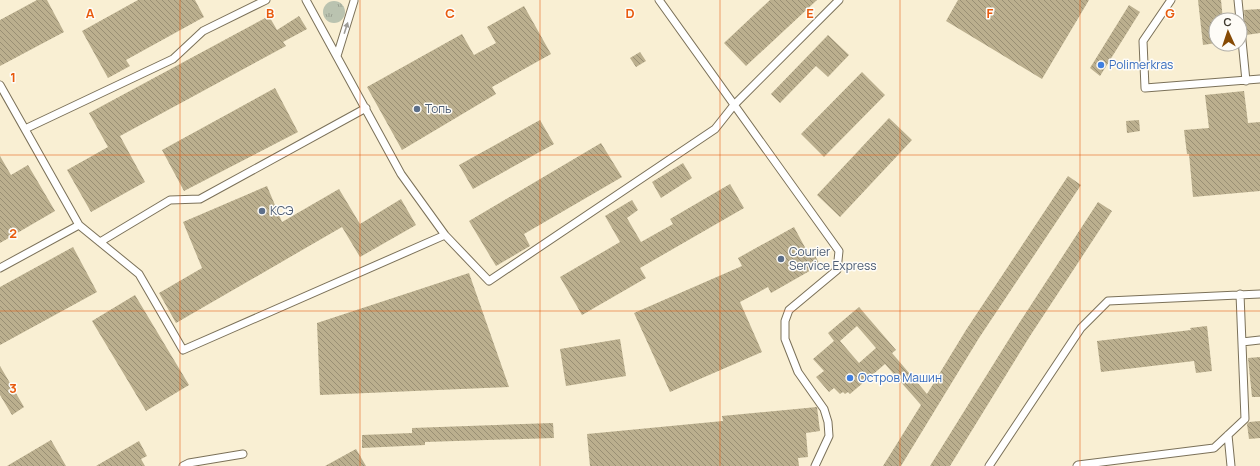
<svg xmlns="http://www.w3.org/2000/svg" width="1260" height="466" font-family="Manrope,sans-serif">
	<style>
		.grass { fill: url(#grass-tufts) }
		.building { fill: url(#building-back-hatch); fill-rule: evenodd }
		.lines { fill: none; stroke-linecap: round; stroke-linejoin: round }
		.service-casing { stroke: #7b7159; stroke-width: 9 }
		.service { stroke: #fff; stroke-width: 7 }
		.oneway { fill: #9e9c97 }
		.grid { fill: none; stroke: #e8590c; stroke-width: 1; stroke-opacity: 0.55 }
		.shop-dot { fill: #3f7fe0; stroke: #fefcf7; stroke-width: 1.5 }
		.service-dot { fill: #5c6f8a; stroke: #fefcf7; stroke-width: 1.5 }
		.labels { text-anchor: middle; stroke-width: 3; stroke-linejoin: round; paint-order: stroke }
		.shop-label { font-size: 12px; fill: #366cbe; stroke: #fefcf7; text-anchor: start }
		.service-label { font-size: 12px; fill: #4e5e75; stroke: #fefcf7; text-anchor: start }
		.grid-label { font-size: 13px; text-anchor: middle; font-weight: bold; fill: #e8590c; stroke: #fefcf7; stroke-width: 3; stroke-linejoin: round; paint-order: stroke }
	</style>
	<defs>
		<pattern id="grass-tufts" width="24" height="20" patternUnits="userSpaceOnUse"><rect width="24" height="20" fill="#bac3b0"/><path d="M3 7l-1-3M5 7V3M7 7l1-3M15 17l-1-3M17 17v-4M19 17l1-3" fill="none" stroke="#999f90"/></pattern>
		<pattern id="building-back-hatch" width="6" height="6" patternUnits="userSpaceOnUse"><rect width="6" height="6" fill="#bbaf8e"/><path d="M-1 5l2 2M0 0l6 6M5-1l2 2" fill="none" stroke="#998f74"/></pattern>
	</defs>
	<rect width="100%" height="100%" fill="#f9efd3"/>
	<!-- grass -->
	<path class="grass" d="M323 12a11 11 0 1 1 22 0a11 11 0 1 1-22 0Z"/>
	<!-- building -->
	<path class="building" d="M37,0H47L64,32L0,66V20Z
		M138,0H195L204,17L126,60L130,66L108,78L82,31Z
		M770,0H817L746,66L724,43Z
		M958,0H1089L1042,79L946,21Z
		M1198,0H1221L1223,20H1216V43L1203,45Z
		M1129,5L1140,12L1100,76L1090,68Z
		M524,6L551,54L492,87L496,94L402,150L367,87L462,34L474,55L496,43L487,27Z
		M1260,9V33L1246,35L1244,10Z
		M269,16L277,30L299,16L307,29L283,42L286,46L120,136L145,182L91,212L67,170L108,147L89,113Z
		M828,35L849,55L828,77L816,66L780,103L771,94Z
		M640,52L646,61L636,67L630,58Z
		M862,72L885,95L824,157L801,134Z
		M275,88L298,132L184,191L162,150Z
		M1244,91L1248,123L1260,122V191L1193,197L1189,154H1187L1184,130L1209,128L1205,95Z
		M889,118L912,140L840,217L817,195Z
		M540,120L554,144L473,189L459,165Z
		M1139,120L1140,131L1127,133L1126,121Z
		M601,143L622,177L524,234L530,246L496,266L469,221Z
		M0,156L11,175L28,165L55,211L0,243Z
		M683,163L692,178L661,198L652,182Z
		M1068,176L1081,185L979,338L901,466H883L921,405L885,364L850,394L848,392L845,394L843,392L840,394L834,388L829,392L816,377L824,371L813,359L834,341L828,333L859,307L896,350L892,353L927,394L966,330ZM857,326L876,348L859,363L840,341Z
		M730,184L744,208L640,268L646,278L582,315L560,277L620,242L605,216L632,200L638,210L627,218L641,242L673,224L670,219Z
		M267,186L282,222L339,189L360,224L401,199L416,225L360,257L342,227L176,323L159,293L202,268L183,222Z
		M1098,202L1112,211L1030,336L950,466H930L1016,328Z
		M794,227L808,253L812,250L820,265L771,293L768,287L740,302L762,352L670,392L634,313L742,266L738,258Z
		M73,247L97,292L0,345V287Z
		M469,273L509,387L320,395L317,323Z
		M135,295L189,385L146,411L92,321Z
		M1207,326L1212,371L1196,373L1194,361L1101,372L1097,341L1191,330L1190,328Z
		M620,339L626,376L566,386L560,349Z
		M1260,357V397H1252L1248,358Z
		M0,366L24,407L12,415L0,395Z
		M817,407L820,431L806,433L808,457L798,458L799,466H590L587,434L723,421L722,416Z
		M1260,421V438L1249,439L1247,424L1249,422Z
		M553,423L554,438L425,442V445L362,448V435L412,433V428Z
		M51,440L66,466H7Z
		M139,441L147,456L141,459L145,466H96Z
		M356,449L366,466H325Z"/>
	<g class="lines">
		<!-- service casing -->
		<g class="service-casing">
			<path id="service" d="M659,0L839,251L837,270L789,310L785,321V339L798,372L824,409L828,422L829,436L815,466
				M1171,0L1143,41L1145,88L1260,79
				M1238,0L1240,20
				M1240,20L1246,81
				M337,56L354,1
				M0,85L79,225
				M25,129L173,59L203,31L266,0
				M445,235L489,281L715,129L734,105L839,0
				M100,242L170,200L200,199L366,108
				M0,268L79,225L139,274L183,350L445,235L401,174L306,0
				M1242,342L1260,340
				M1228,435L1231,466
				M183,466L189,463L243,454
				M989,466L1081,328L1108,301L1260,294
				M1077,466L1078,465L1214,448L1245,419L1240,294"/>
		</g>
		<!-- service -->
		<use href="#service" class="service"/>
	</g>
	<!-- one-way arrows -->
	<defs><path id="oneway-solid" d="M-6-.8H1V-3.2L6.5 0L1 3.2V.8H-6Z"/></defs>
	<use class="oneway" href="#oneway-solid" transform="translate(346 28) rotate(-72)"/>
	<!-- grid -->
	<path class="grid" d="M180,0V466M360,0V466M540,0V466M720,0V466M900,0V466M1080,0V466M0,155H1260M0,311H1260"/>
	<!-- markers -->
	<g class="shop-dot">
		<circle cx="1101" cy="65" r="4"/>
		<circle cx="850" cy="378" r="4"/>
	</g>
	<g class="service-dot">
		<circle cx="417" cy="109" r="4"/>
		<circle cx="262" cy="211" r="4"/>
		<circle cx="781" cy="259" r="4"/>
	</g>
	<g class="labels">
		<!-- shop labels -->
		<g class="shop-label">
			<text x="1109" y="69">Polimerkras</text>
			<text x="858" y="382">Остров Машин</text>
		</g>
		<!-- service labels -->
		<g class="service-label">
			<text x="425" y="113">Топь</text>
			<text x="270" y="215">КСЭ</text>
			<text x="789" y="256">Courier<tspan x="789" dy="14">Service Express</tspan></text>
		</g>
	</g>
	<g class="grid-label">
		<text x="90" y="18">A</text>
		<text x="270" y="18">B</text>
		<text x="450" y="18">C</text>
		<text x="630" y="18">D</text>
		<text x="810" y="18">E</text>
		<text x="990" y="18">F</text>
		<text x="1170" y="18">G</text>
		<text x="13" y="82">1</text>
		<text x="13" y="238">2</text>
		<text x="13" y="393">3</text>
	</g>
	<!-- north arrow -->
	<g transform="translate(1228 32) rotate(357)"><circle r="19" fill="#fefcf7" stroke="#b1aea7"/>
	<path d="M0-3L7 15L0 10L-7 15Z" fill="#864a04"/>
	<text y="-6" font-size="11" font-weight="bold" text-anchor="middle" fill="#3e392f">С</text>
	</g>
</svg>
